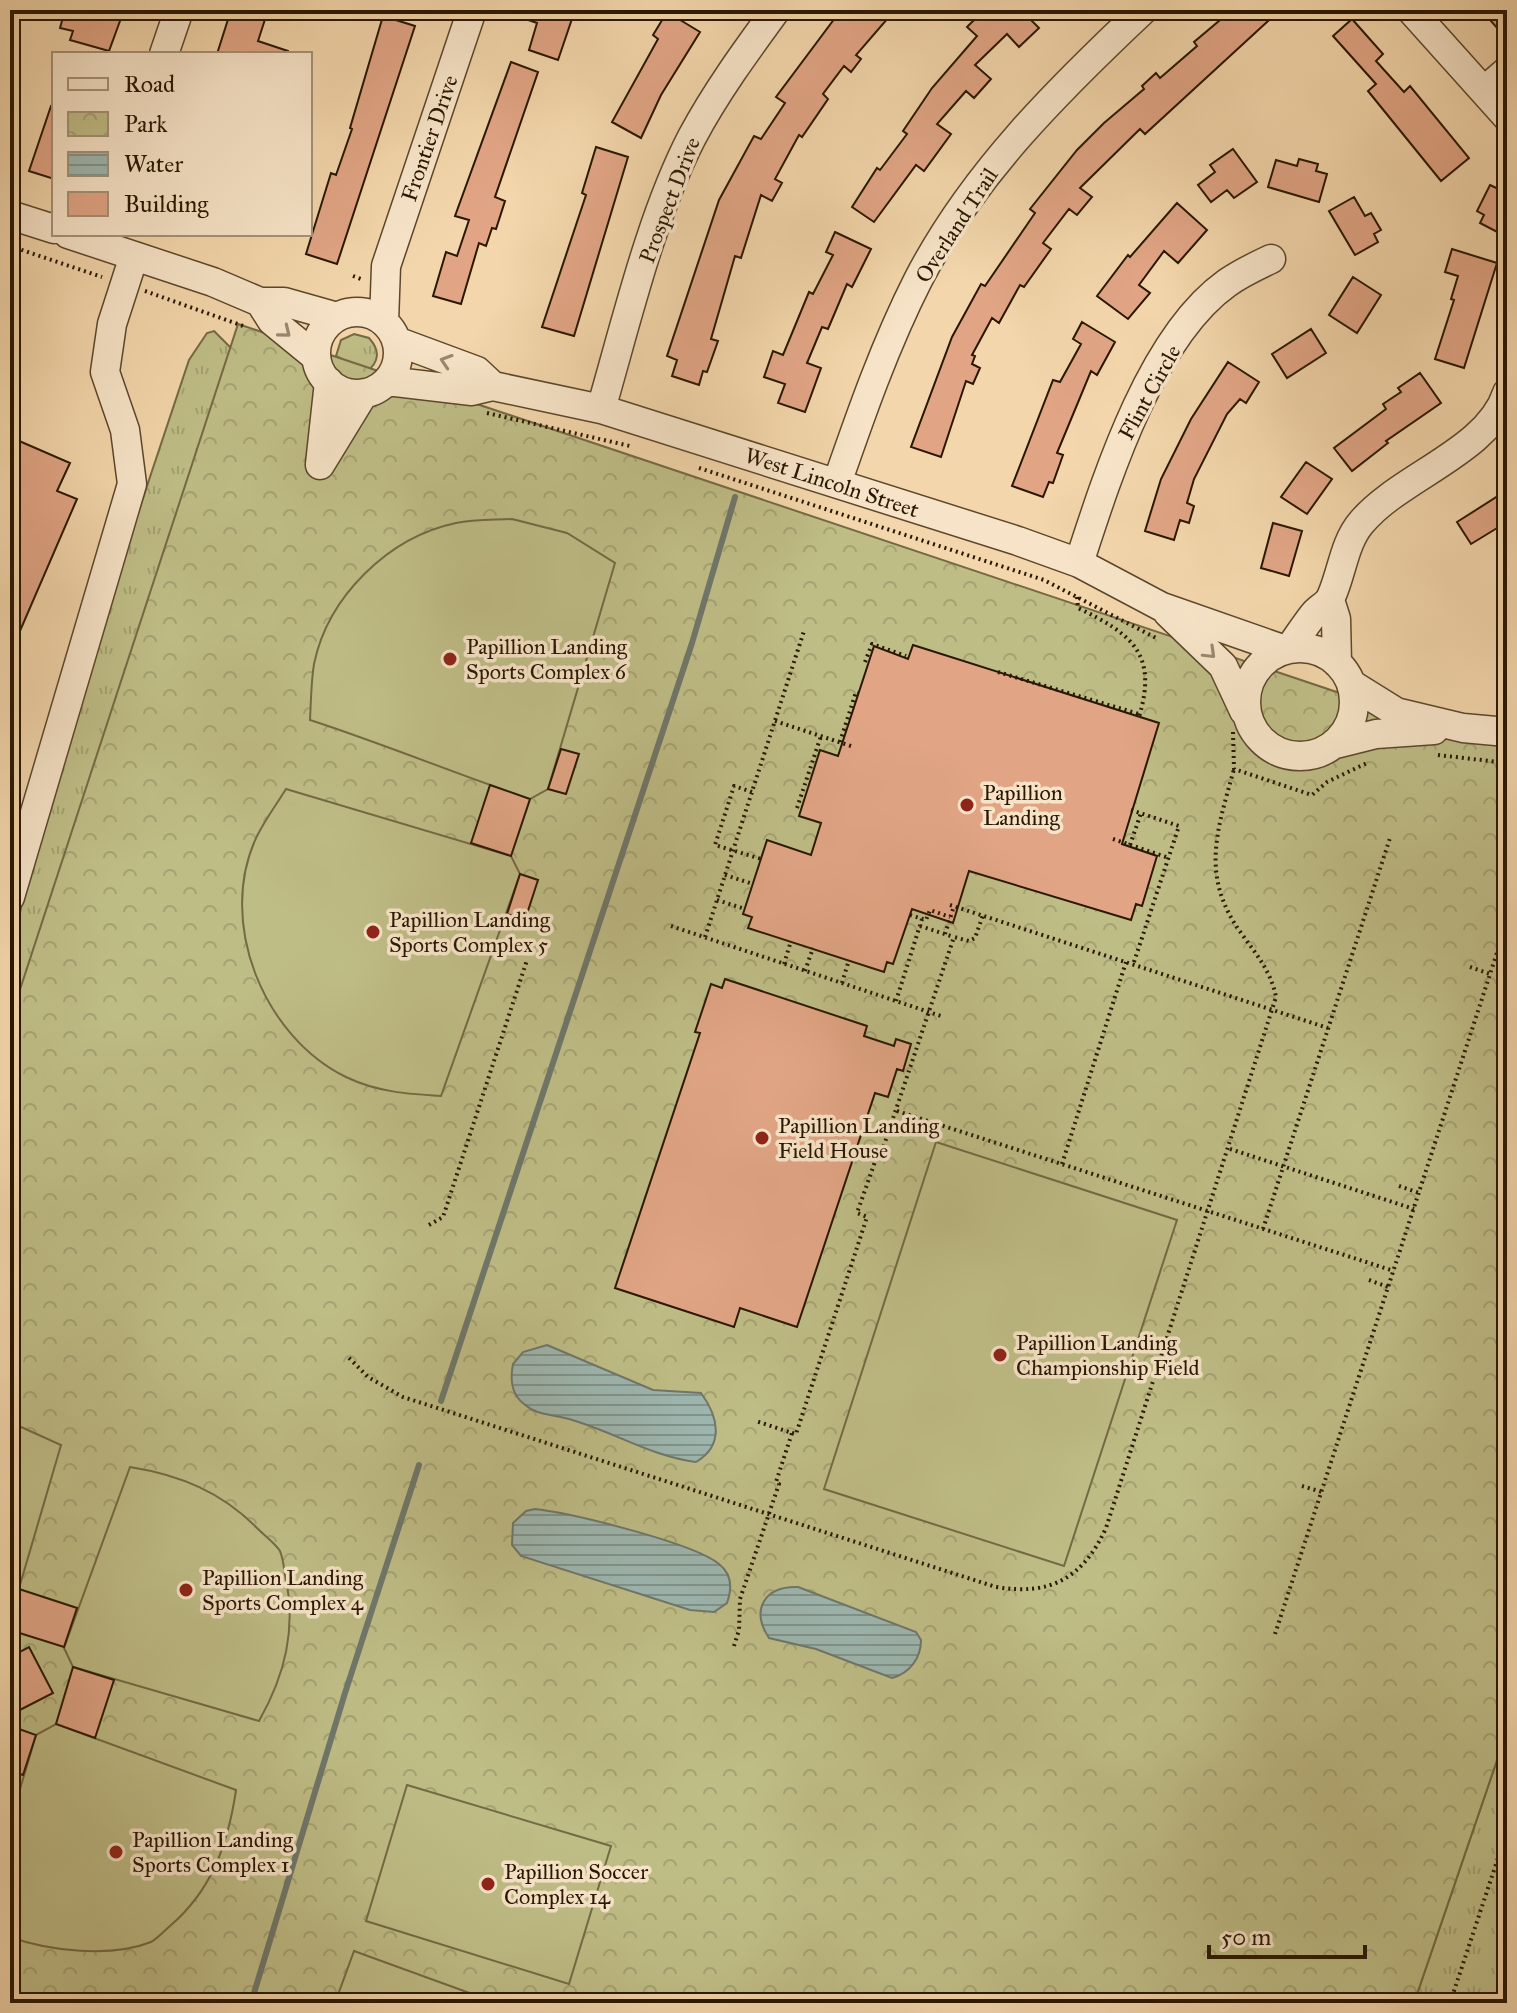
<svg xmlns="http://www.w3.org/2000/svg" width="1517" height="2013" font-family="'IM FELL Great Primer',serif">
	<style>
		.grass { fill: url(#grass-tufts); stroke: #746a44; stroke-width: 2 }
		.park { fill: url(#park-crowns); stroke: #746a44; stroke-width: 2 }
		.pitch { fill: #bfbd86; stroke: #746a44; stroke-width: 2 }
		.water { fill: url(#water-rules); stroke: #6f776a; stroke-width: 2 }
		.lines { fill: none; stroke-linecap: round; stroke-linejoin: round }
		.stream { stroke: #6f776a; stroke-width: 6 }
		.building { fill: #e1a585; stroke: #291702; stroke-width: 2 }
		.minor-casing { stroke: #5c472c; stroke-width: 31 }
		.path { stroke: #291702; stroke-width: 4; stroke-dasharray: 2 4; stroke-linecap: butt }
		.minor { stroke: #f7e4c8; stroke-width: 28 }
		.oneway { stroke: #9a886f }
		.poi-dot { fill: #8f2418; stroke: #f7e4c8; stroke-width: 3 }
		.labels { text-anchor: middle; stroke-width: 7; stroke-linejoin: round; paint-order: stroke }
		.street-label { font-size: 22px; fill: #291702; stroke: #f7e4c8 }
		.poi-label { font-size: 22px; fill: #291702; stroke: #f7e4c8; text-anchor: start }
	</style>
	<defs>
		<pattern id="grass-tufts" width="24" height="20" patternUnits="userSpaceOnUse" patternTransform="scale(2)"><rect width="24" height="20" fill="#bfbd86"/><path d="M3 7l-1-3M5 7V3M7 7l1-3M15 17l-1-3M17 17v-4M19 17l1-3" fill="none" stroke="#a4a272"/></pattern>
		<pattern id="park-crowns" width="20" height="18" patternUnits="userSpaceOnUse" patternTransform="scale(2)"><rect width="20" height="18" fill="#bfbd86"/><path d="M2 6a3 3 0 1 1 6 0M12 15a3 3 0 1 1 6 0" fill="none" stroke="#a4a272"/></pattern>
		<pattern id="water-rules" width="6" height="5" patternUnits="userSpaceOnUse" patternTransform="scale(2)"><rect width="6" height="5" fill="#9db7b0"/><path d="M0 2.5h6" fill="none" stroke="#80948d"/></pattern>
	</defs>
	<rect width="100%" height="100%" fill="#f3d6ab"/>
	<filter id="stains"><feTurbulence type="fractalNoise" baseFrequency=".0025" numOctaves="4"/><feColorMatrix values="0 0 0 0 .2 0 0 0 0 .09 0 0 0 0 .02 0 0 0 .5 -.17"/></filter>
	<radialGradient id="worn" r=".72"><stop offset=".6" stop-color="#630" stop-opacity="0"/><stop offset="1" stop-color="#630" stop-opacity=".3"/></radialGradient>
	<!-- grass -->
	<path class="grass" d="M214,331L238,355L10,1094L12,958L22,902L99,630L189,360L207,333Z
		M354,334L369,338C380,350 380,362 366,372L336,356L341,340Z
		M1507,1731V2003H1414Z"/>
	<!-- park -->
	<path class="park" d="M238,324L1507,749V1731L1414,2003H10V1020Z"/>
	<!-- pitch -->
	<path class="pitch" d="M512,519L567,533L615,563L548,789L530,799C456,774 384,744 310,720C311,702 311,682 314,664C328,596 389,537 456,523C474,519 494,520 512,519Z
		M286,789L511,856L520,874L441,1096C408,1094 377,1092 346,1077C264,1037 216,922 257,836C265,820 276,805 286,789Z
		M936,1142L1177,1220L1064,1566L824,1489Z
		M10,1422L61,1445L10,1619Z
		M130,1467C180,1475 222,1492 258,1529C265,1536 275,1543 280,1551C283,1558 284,1568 285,1575C297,1628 285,1675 259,1721L73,1667L64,1648Z
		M56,1724L236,1790C228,1844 212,1890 170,1926C164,1931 157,1939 151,1942C111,1958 49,1951 10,1937V1823L36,1735Z
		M407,1785L611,1846L569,1984L366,1921Z
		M354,1951L497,2003H335Z"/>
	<!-- water -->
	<path class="water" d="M547,1345L653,1390L701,1393C718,1416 725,1445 696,1462C649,1456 609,1429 565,1418C550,1414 536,1415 524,1404C511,1394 510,1379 513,1364L523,1352Z
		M535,1509C571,1513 694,1543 719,1564C732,1574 732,1589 727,1603L714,1612L690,1610L521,1556L512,1545L513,1523L526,1511Z
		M798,1587L916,1632L921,1640C921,1658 910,1673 892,1678L816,1649L769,1638C750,1609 765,1586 798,1587Z"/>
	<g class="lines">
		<!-- stream -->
		<path class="stream" d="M441,1401L692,643L735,497
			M251,2003L345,1693L419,1465"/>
	</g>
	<!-- building -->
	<path class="building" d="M65,10H124L109,51L70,40L73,31L60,28Z
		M231,10H268L258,41L288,51V54H217Z
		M509,10H575L558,60L529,50L537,23L508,13Z
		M841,10H895L856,55L861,59L851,72L844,66L823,94L828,99L802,137L799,135L775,179L782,183L772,201L761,195L741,258L735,256L711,339L718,341L707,372L703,371L699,385L672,376L677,360L667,356L719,200L754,136L761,139L785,103L776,97Z
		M984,10H1021L1039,28L1019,47L1007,34L975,65L991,79L974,98L966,91L937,124L951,134L924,171L916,165L874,222L852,207L877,168L880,170L907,134L903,131L932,88L977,36L967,27Z
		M1232,10H1280L1145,134L1140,129L1080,188L1092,197L1077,215L1069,209L1043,243L1051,249L1024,287L1020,285L999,323L992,318L972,355L975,356L972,364L980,368L973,384L966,381L941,457L911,447L952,337L981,284L985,286L1035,213L1030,209L1077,150L1104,123L1144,89L1142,86L1156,73L1160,78L1197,46L1194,42Z
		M1481,10H1507V39Z
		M667,12L700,32L661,95L641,138L612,122L658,39L653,35Z
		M383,16L415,26L337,264L306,254L331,173L336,175L352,129L350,128Z
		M1352,19L1383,54L1376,61L1404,92L1410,86L1469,158L1441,181L1368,91L1376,84L1333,36Z
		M511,62L538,72L495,197L505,201L496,229L492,228L486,246L479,243L461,304L433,296L446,252L457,256L469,220L455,216Z
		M51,106L54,107V179L29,171Z
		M596,147L628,157L574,336L542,327L586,195L582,193Z
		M1233,149L1257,182L1234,198L1227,190L1211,202L1198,185L1215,172L1210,165Z
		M1299,159L1318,164L1316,171L1327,174L1319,202L1268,187L1276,160L1297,166Z
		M1490,185L1507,193V237L1480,223L1484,215L1477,211Z
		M1354,197L1365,216L1371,213L1381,230L1374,234L1378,242L1355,255L1329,211Z
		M1177,203L1207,230L1178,263L1164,251L1139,285L1150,293L1128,319L1097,296L1128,255L1130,257Z
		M835,232L871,249L852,287L847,284L828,329L822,327L807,363L821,368L805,412L778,403L785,384L764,377L773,351L783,355L809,292L813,294L833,255L826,252Z
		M1452,249L1497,263L1464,368L1435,359L1454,300L1451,299L1458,276L1445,272Z
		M1353,277L1381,295L1357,333L1329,315Z
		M1082,322L1115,342L1097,375L1091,371L1057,453L1063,455L1053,483L1049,482L1043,497L1012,486L1053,380L1060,382L1081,344L1073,339Z
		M1311,329L1326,353L1287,378L1272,354Z
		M1228,362L1259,382L1246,403L1240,399L1227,414L1194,479L1187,503L1194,506L1189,523L1180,520L1174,540L1145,531L1161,479L1191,419Z
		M1420,373L1441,403L1386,441L1388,443L1352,471L1334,448L1386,409L1383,404L1401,392L1398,388Z
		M10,437L70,463L57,491L77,499L10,654Z
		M1306,462L1332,479L1307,514L1281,497Z
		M1498,496L1507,510V522L1471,544L1457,522Z
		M1273,523L1302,531L1289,576L1261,568Z
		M913,645L1159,723L1122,844L1157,856L1142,906L1136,904L1131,920L969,871L953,923L912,909L893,964L887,962L884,972L748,928L752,917L743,914L767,840L811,855L821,823L799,816L820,750L838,756L874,646L908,659Z
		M561,749L579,754L566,794L548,789Z
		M490,785L530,799L511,856L471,843Z
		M520,874L538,880L525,920L507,914Z
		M725,979L867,1026L864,1036L894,1046L896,1039L911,1044L903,1071L897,1069L888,1097L875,1093L797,1327L740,1308L734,1327L615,1288L700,1033L695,1032L711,984L722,988Z
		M19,1589L77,1608L64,1647L10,1630Z
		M29,1647L53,1693L10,1715V1657Z
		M73,1667L114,1680L95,1738L56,1724Z
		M19,1729L36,1735L23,1775L10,1771V1757Z"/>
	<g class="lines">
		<!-- minor casing -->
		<g class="minor-casing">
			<path id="minor" d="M1411,10L1507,117
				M164,54L179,10
				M1484,91L1507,71
				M10,215L54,229
				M68,234L213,282L260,302H284L337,317
				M260,302L272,321L316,357
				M316 353a41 41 0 1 1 82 0a41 41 0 1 1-82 0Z
				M384,322L386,266L472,10
				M396,341L477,371L493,386
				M387,381L472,391L493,386L601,409L1018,541L1079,563L1162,607L1285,650
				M601,409C626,323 651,216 692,137C716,92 746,51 776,10
				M320,464L329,382
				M320,465L364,393
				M837,483C861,414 885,345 918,280C972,175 1058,90 1143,10
				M1079,563C1107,477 1151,337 1227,283C1241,273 1256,266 1271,259
				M1330,600L1336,619L1337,663
				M1168,613L1223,666L1244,711
				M1246 702a54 54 0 1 1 108 0a54 54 0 1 1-108 0Z
				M1289,649C1297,638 1305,625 1314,614C1319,608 1328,604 1331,597C1342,573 1344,543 1361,523C1400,476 1488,452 1507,393
				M1351,684L1396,712L1463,728L1507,732
				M1336,744L1376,734L1434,730
				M10,897L132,484L125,430L105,372L112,324L134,256"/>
		</g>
		<!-- path -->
		<path class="path" d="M10,246L102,277
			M353,276L361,279
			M145,291L246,327
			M487,413L630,446
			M699,468L1044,580L1158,639
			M1077,597L1078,608C1132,634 1158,654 1139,717
			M865,662L872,644L906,656
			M998,672L1139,714
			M775,721L851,746
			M1233,732L1234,769L1312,795L1327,782L1367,763
			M840,742L856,692L859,693
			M1438,755L1507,763
			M752,792L734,786L715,845L761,859
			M797,808L821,736
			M1131,810L1179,826L1133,965
			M1113,839L1169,858
			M1130,845L1141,813
			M725,875L753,884
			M717,900L745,909
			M950,905L1328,1028
			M910,915L926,920L930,910L950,917
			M671,926L944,1017
			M920,926L954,937
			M945,934L954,906
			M705,937L804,631
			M784,964L791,941
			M1470,967L1490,974
			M805,971L813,948
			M842,983L849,960
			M896,1001L922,919
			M897,1111L1394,1271
			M1230,1149L1414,1209
			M1062,1164L1126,962
			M1399,1186L1419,1193
			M429,1225L443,1217L527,960
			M1263,1229L1390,838
			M1369,1280L1388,1287
			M349,1358L368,1377L403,1397L996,1587C1051,1596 1083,1578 1106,1528L1276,997C1271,971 1256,954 1241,933C1200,876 1217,831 1234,769
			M792,1433L796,1434L867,1217L857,1213L877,1156L880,1157L954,937L969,941L975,938L983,915
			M1302,1486L1322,1492
			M1275,1634L1507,922
			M734,1646L739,1630L740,1599L779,1484L776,1482L792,1433L756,1421
			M1450,2003L1507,1831"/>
		<!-- minor -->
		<use href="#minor" class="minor"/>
	</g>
	<!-- one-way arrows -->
	<defs><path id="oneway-chevron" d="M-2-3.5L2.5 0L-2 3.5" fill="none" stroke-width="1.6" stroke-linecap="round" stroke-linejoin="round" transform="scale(2)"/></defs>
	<g class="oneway">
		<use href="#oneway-chevron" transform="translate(285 332) rotate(39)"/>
		<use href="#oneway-chevron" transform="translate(446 361) rotate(-162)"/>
		<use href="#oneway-chevron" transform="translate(1210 653) rotate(44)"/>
	</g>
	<!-- markers -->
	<g class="poi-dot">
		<circle cx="450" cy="659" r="8"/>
		<circle cx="967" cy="805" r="8"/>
		<circle cx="373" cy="932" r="8"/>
		<circle cx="762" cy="1138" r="8"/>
		<circle cx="1000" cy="1355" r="8"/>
		<circle cx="186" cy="1590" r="8"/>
		<circle cx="116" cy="1852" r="8"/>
		<circle cx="488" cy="1884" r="8"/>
	</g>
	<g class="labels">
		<!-- street labels -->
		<g class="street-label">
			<text transform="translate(429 138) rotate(-71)" y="8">Frontier Drive</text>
			<text transform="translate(669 200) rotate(-69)" y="8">Prospect Drive</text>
			<text transform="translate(956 225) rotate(-57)" y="8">Overland Trail</text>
			<text transform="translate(1149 392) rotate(-61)" y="8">Flint Circle</text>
			<text transform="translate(832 482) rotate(18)" y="8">West Lincoln Street</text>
		</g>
		<!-- poi labels -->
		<g class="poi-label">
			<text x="466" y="654">Papillion Landing<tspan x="466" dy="25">Sports Complex 6</tspan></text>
			<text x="983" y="800">Papillion<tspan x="983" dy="25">Landing</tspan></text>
			<text x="389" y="927">Papillion Landing<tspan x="389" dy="25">Sports Complex 5</tspan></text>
			<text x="778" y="1133">Papillion Landing<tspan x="778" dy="25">Field House</tspan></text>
			<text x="1016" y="1350">Papillion Landing<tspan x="1016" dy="25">Championship Field</tspan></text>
			<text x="202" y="1585">Papillion Landing<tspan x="202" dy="25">Sports Complex 4</tspan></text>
			<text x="132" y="1847">Papillion Landing<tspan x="132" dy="25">Sports Complex 1</tspan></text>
			<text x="504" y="1879">Papillion Soccer<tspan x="504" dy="25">Complex 14</tspan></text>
		</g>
	</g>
	<!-- margin -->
	<rect width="1517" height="2013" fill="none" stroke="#f3d6ab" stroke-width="40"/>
	<rect x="12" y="12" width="1493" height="1989" fill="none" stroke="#291702" stroke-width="4"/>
	<rect x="20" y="20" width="1477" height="1973" fill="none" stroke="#291702" stroke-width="2"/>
	<!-- legend -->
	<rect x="52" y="52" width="260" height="184" fill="#f7e4c8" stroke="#a59279" stroke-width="2"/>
	<rect x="68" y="78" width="40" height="12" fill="#f7e4c8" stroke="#a59279" stroke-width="2"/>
	<text x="124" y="92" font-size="24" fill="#291702">Road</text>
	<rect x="68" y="112" width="40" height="24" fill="url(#park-crowns)" stroke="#a59279" stroke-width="2"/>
	<text x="124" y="132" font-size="24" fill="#291702">Park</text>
	<rect x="68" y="152" width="40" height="24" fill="url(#water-rules)" stroke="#a59279" stroke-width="2"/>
	<text x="124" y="172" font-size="24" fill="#291702">Water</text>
	<rect x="68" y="192" width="40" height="24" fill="#e1a585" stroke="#a59279" stroke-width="2"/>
	<text x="124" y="212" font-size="24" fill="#291702">Building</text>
	<!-- scale -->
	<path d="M1209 1945v12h156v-12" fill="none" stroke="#291702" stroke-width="4"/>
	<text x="1221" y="1945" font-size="24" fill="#291702" stroke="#f7e4c8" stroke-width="6" paint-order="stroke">50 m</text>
	<rect width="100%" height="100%" filter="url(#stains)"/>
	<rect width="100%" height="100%" fill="url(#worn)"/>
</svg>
